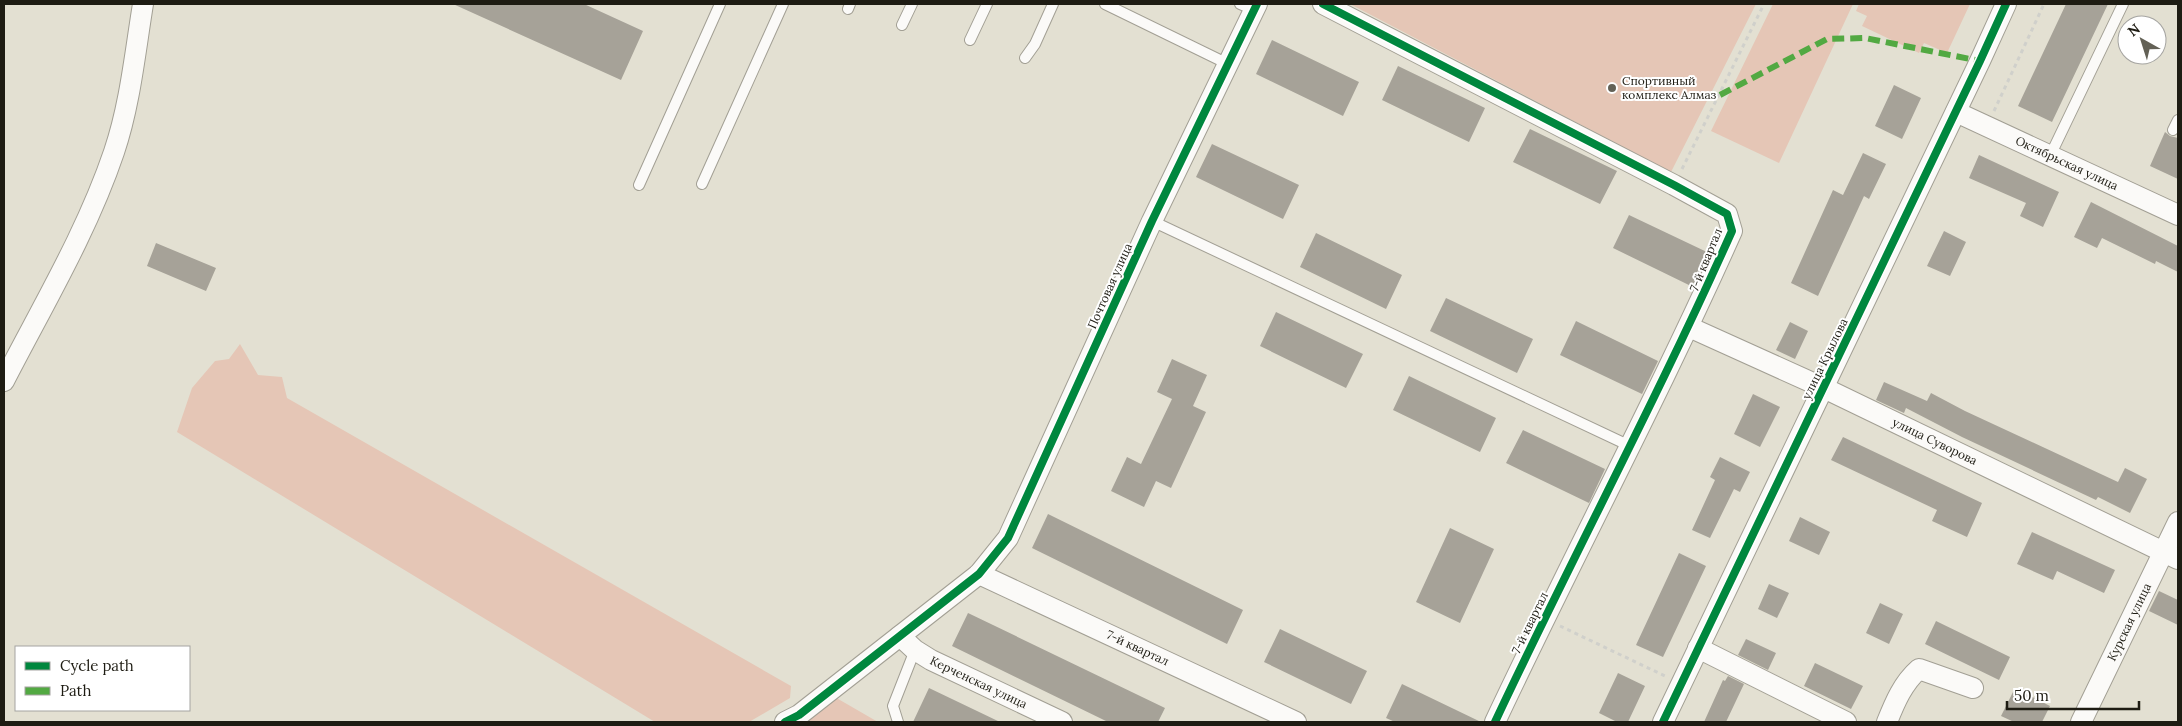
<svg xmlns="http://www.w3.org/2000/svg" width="2182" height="726" font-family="Lora,serif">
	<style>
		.green { fill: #e5c6b6 }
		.building { fill: #a6a298 }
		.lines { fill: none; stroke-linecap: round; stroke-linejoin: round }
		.service-casing { stroke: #a29f94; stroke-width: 12 }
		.minor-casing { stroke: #a29f94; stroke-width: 22 }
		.path { stroke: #d0d0cb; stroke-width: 3; stroke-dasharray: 4 4; stroke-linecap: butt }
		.service { stroke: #fbfaf8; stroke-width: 10 }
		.minor { stroke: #fbfaf8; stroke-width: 20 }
		.quiet { stroke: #52a942; stroke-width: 6; stroke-dasharray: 12 6; stroke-linecap: butt }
		.cycleway-casing { stroke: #fff; stroke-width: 11 }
		.cycleway { stroke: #00873e; stroke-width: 8 }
		.poi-dot { fill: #636156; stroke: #fff; stroke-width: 2 }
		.labels { text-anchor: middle; stroke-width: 4; stroke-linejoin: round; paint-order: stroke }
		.poi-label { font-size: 12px; fill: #1e1c13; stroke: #fff; text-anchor: start }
		.street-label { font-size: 12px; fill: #1e1c13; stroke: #fff }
	</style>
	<rect width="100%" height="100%" fill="#e3e0d2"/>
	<!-- green -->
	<path class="green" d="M1350,4H1756L1671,172Z
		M1773,4H1853L1779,163L1711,131Z
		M1859,4H1970L1947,53L1924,43L1919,53L1862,26L1867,16L1856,11Z
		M240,344L258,375L282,377L287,398L791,686L790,698L749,722H655L177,432L192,388L215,361L229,359Z
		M833,696L878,722H800Z"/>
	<!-- building -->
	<path class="building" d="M453,4H584L643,31L621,80Z
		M2066,4H2108L2052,122L2018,106Z
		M1272,40L1359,82L1343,116L1256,74Z
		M1398,66L1485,108L1469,142L1382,100Z
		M1894,85L1921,98L1902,139L1875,126Z
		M1530,129L1617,171L1600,204L1513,162Z
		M2165,132L2170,136L2178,138V179L2150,166Z
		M1212,144L1299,185L1283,219L1196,177Z
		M1863,153L1886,164L1869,199L1864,196L1818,296L1791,283L1833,190L1843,195Z
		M1979,155L2059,192L2043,227L2020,216L2026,203L1969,178Z
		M2091,202L2178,246V272L2156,261L2155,264L2102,238L2097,248L2074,237Z
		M1629,215L1709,253L1693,287L1613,248Z
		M1944,231L1966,242L1950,276L1927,266Z
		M1316,233L1402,275L1386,309L1300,267Z
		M156,243L216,268L206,291L147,266Z
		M1446,298L1533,339L1517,373L1430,331Z
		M1276,312L1363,354L1346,388L1260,346Z
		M1576,321L1658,361L1642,394L1560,355Z
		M1790,322L1808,331L1795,359L1776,350Z
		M1172,359L1207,375L1193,406L1206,412L1171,488L1156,481L1144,507L1111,491L1127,457L1141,464L1172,399L1157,392Z
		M1409,376L1496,418L1480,452L1393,410Z
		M1884,382L1927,401L1931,393L1965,411L2118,482L2125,468L2147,479L2130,513L2098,497L2096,500L1962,437L1906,408L1904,413L1876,400Z
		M1753,394L1780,407L1760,447L1734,434Z
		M1523,430L1605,469L1589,503L1506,463Z
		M1843,437L1982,503L1967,537L1932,521L1937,510L1831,460Z
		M1720,457L1750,472L1740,492L1734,489L1710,538L1692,530L1715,480L1710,477Z
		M1048,514L1243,610L1227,644L1032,548Z
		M1800,517L1830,532L1819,555L1789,541Z
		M1450,528L1494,549L1460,623L1416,602Z
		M2032,532L2115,570L2104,593L2057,571L2053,580L2017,564Z
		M1679,553L1706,566L1663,657L1636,645Z
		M1769,584L1789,593L1777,618L1758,609Z
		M2159,591L2178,600V625L2149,611Z
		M1880,603L1903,614L1889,644L1866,633Z
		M968,613L1165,708L1158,722H1108L952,646Z
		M1936,621L2010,657L1999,680L1925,644Z
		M1280,629L1367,671L1351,704L1264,662Z
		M1746,639L1776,653L1768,670L1738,655Z
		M1815,663L1863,686L1851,709L1804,686Z
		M1618,673L1645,686L1628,722H1617L1599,713Z
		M1728,676L1744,684L1726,722H1704L1723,680L1725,681Z
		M1402,684L1481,722H1395L1386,718Z
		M929,688L1000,722H913Z
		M2015,688L2050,706L2042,722H2014L2001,716Z"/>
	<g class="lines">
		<!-- service casing -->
		<g class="service-casing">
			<path id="service" d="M1105,4L1228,64
				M1240,4L1254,10
				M848,9L850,4
				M902,25L912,4
				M970,40L987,4
				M1025,58L1035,44L1053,4
				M2173,130L2178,120
				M2050,156L2123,4
				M702,184L783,4
				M639,185L720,4
				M1152,221L1630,446
				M898,722L893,706L915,650"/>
		</g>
		<!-- minor casing -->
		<g class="minor-casing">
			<g id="minor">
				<path d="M1323,4L1674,185L1727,214L1732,231C1658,397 1572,558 1495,722"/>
				<path id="s1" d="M1956,112L2178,215"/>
				<path id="s2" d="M1689,327L1824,388L2178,559"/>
				<path d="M4,381C42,307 87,232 114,152C130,105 135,53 143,4"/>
				<path id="s3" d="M979,574L1296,722"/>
				<path id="s4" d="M900,636L915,650L931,660L1062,722"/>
				<path d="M1698,648L1846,722"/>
				<path d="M785,722L799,715L979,574L1008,538L1152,221L1257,4"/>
				<path d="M1663,722L1980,61L2006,4"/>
				<path d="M1887,722C1895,702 1903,683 1919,669L1973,688"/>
				<path id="s5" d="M2081,722L2178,522"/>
			</g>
		</g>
		<!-- path -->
		<path class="path" d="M1994,111L2044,4
			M1682,169L1764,4
			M1560,626L1665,676"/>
		<!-- service -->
		<use href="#service" class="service"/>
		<!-- minor -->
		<use href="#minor" class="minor"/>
		<!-- quiet -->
		<path class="quiet" d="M1720,95L1827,39L1865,38L1980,61"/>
		<!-- cycleway casing -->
		<g class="cycleway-casing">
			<path id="cycleway" d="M1323,4L1674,185L1727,214L1732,231C1658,397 1572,558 1495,722
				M785,722L799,715L979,574L1008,538L1152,221L1257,4
				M1663,722L1980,61L2006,4"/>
		</g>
		<!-- cycleway -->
		<use href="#cycleway" class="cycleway"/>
	</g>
	<!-- markers -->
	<circle class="poi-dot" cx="1612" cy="88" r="5"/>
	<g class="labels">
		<!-- poi labels -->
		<g class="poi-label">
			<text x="1622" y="85">Спортивный<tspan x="1622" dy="14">комплекс Алмаз</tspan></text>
		</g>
		<!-- street labels -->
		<g class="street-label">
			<text dy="4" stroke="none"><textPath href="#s1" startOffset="122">Октябрьская улица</textPath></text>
			<text transform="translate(1706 260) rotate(-68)" y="4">7-й квартал</text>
			<text transform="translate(1110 286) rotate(-66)" y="4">Почтовая улица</text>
			<text transform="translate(1825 359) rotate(-64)" y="4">улица Крылова</text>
			<text dy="4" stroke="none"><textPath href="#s2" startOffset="271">улица Суворова</textPath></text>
			<text dy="4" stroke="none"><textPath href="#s5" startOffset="111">Курская улица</textPath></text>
			<text transform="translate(1530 623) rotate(-64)" y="4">7-й квартал</text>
			<text dy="4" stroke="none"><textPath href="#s3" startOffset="175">7-й квартал</textPath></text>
			<text dy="4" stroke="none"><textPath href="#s4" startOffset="92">Керченская улица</textPath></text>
		</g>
	</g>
	<!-- border -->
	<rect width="2182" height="726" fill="none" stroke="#1e1c13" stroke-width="10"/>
	<!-- legend -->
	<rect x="15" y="646" width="175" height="65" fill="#ffffff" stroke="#a5a4a1"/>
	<rect x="25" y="662" width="25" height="8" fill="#00873e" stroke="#a5a4a1"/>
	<text x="60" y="671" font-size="15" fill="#1e1c13">Cycle path</text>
	<rect x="25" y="687" width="25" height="8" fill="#52a942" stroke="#a5a4a1"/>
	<text x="60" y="696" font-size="15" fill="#1e1c13">Path</text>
	<!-- north arrow -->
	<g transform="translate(2142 40) rotate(321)"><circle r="24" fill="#ffffff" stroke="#a5a4a1"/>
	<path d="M0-4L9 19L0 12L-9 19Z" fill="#636156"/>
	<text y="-8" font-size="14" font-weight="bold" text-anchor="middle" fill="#1e1c13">N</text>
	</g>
	<!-- scale -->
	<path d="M2007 701v8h132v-8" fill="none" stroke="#1e1c13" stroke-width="2.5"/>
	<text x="2014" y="701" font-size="15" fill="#1e1c13" stroke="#ffffff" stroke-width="4" paint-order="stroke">50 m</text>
</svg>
